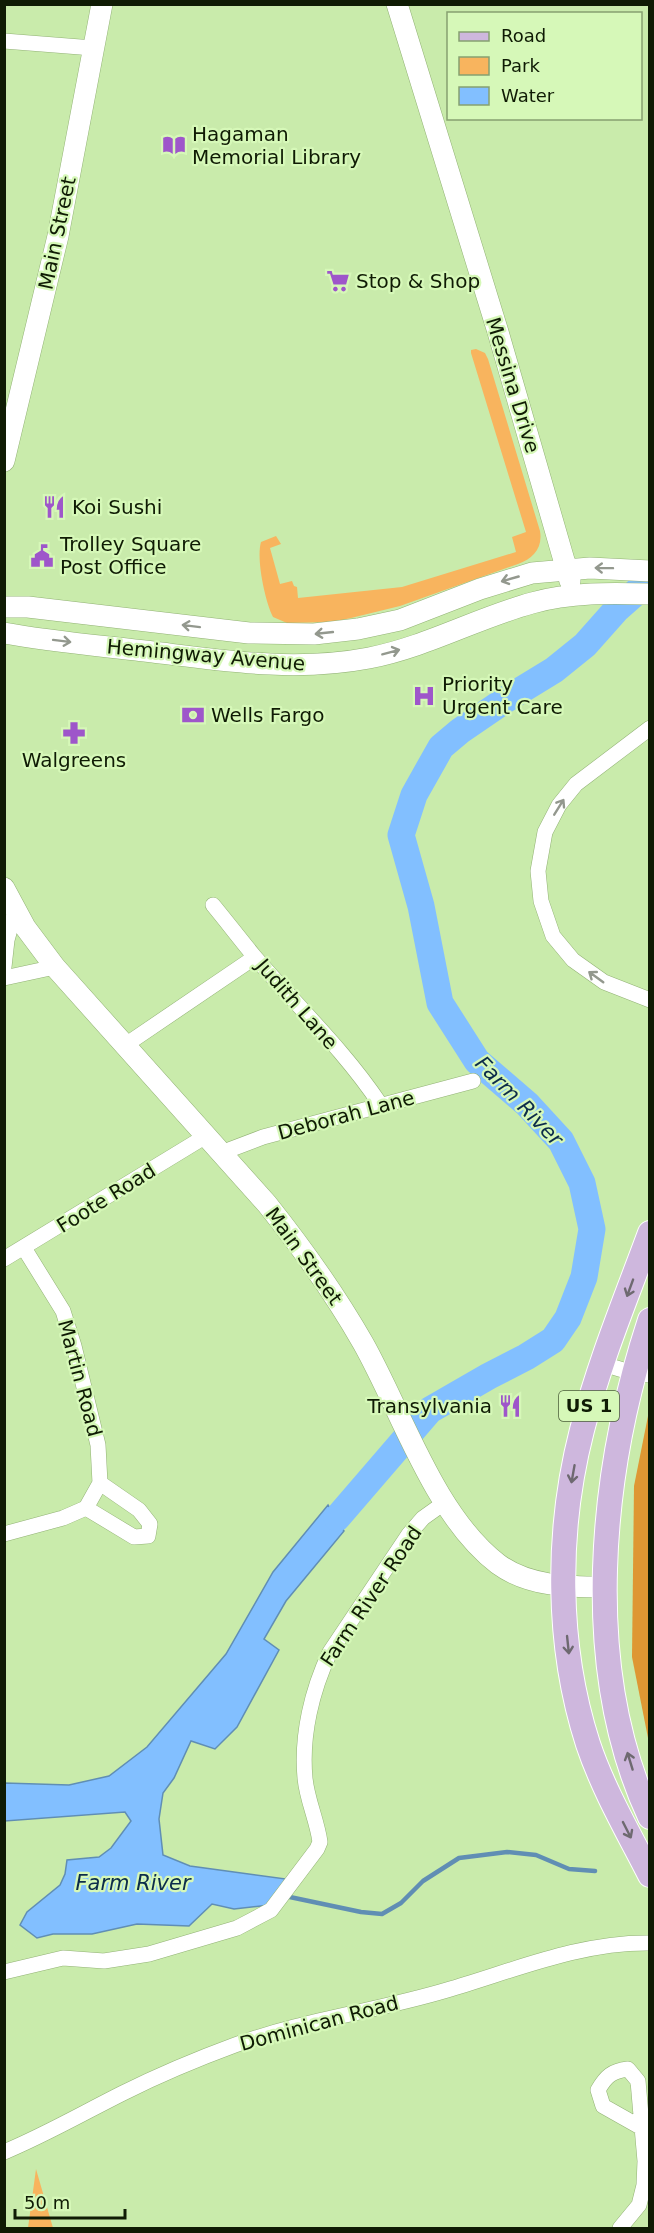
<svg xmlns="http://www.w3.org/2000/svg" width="654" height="2233" font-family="'DejaVu Sans',sans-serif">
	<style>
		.green { fill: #f8b45e }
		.forest { fill: #de9733 }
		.water { fill: #82bfff; stroke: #608eb4; stroke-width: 1.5 }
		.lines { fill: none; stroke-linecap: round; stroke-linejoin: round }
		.stream { stroke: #608eb4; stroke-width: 4.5 }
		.river { stroke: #82bfff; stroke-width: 27 }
		.street-casing { stroke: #92b275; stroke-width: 16 }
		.secondary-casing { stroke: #92b275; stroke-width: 22 }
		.primary-casing { stroke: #fff; stroke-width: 26 }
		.street { stroke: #fff; stroke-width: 15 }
		.secondary { stroke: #fff; stroke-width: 21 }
		.primary { stroke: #ceb7dd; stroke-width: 24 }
		.oneway { stroke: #93988e }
		.oneway2 { stroke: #6e6970 }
		.labels { text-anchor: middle; stroke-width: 4.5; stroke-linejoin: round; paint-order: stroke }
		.shield { fill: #d6f8b8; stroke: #4b5d3a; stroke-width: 1.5 }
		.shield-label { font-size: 18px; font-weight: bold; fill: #0f1b04 }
		.poi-label { font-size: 20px; fill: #0f1b04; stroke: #d6f8b8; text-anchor: start }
		.street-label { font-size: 20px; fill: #0f1b04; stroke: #d6f8b8 }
		.water-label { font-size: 21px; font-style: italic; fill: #0c2c4b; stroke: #d6f8b8 }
	</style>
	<rect width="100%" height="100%" fill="#c9ebab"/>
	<!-- green -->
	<path class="green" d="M476,349L485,353L488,359L540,531C543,548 533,559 518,564L400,606L351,618L332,622L287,623L273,617C265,601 256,559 261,542L276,536L281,544L270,548L280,584L292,581L294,586L297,587L298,598L402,587L516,552L512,537L526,532L471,353V350Z
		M36,2169L53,2228H28Z"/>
	<!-- forest -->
	<path class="forest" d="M649,1411V1743L632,1657L634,1486Z"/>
	<!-- water -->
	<path class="water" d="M328,1505L344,1531L286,1601L264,1639L279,1650L237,1727L215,1749L191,1741L174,1778L163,1793L159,1819L163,1855L190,1866L286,1879L270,1905L234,1909L212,1904L189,1926L137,1924L92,1934H53L37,1938L20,1925L27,1912L60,1885L65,1874L67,1860L99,1857L111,1848L131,1821L125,1812L5,1821V1783L69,1785L109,1776L147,1747L226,1654L273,1572Z"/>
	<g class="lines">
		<!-- stream -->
		<path class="stream" d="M285,1896L361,1912L382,1914L401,1903L423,1881L459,1858L507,1852L536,1855L569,1869L595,1871"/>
		<!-- river -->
		<path class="river" d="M337,1518L430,1410L489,1376L526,1357L553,1340L568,1318L584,1277L592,1229L582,1183L561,1141L527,1104L477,1061L440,1003L421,906L401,835L414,795L441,747L460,731L505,700L554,670L585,645L617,609L650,580"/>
		<!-- street casing -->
		<g class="street-casing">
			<path id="street" d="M4,41L93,48
				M650,728L576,784L559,805L545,832L538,871L541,901L553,936L573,960L604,982L650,1000
				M213,905C227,922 240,939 254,956C296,1005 344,1050 380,1104
				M4,967L7,940L15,911
				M4,978L55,967
				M124,1046L255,957
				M221,1153L263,1137L473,1081
				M24,1248L63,1311L74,1346L98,1445L100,1483L86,1508L134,1537L148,1536L150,1524L139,1510L100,1483
				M4,1259L206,1136
				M603,1364L633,1373L650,1375
				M4,1534L63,1518L86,1508
				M4,1972L63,1958L104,1961L149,1954L237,1928L271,1910L317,1849L320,1842C317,1820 307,1800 305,1778C301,1735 312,1690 330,1652L409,1534L423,1518L444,1503
				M4,2152C45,2135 83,2113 123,2093C159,2075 197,2059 235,2045C304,2020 377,2011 447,1990C513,1971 579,1942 650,1943
				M620,2228L639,2205L644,2185L645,2161L638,2081L628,2069C612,2071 606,2076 598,2090L603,2106L642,2128"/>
		</g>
		<!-- secondary casing -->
		<g class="secondary-casing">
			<path id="secondary" d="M397,4L498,332L570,581
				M4,461L58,236L102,4
				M4,607H28L249,633L314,634L358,629L400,620L480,589L532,573L590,568L650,571
				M4,633C53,642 104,646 153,652C226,661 296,672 369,658C426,647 477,618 532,603C570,592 611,593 650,594
				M4,888L25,927L55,967L267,1204C302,1248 335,1294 363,1343C402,1412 434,1515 498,1564C528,1586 568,1587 603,1587"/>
		</g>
		<!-- primary casing -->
		<g class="primary-casing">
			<path id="primary" d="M650,1233C626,1298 599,1363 582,1430C556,1531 556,1645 588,1744C603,1789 628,1832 650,1875
				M650,1320C600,1472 580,1667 650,1817"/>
		</g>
		<!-- street -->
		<use href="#street" class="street"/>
		<!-- secondary -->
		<use href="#secondary" class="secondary"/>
		<!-- primary -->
		<use href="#primary" class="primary"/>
	</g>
	<!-- one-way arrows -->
	<defs><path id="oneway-shaft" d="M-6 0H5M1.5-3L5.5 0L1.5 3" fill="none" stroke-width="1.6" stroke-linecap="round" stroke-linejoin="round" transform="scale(1.5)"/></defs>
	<g class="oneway">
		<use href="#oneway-shaft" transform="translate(604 568) rotate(-179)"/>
		<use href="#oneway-shaft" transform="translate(510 579) rotate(164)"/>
		<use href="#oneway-shaft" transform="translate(191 626) rotate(-173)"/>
		<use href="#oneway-shaft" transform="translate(324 633) rotate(174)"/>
		<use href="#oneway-shaft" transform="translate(62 641) rotate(7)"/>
		<use href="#oneway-shaft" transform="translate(391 652) rotate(-15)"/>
		<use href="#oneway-shaft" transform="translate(559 807) rotate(-58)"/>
		<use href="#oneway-shaft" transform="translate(596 977) rotate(-144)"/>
	</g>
	<g class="oneway2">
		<use href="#oneway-shaft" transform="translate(630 1288) rotate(110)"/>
		<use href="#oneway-shaft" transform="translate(573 1474) rotate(100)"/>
		<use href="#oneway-shaft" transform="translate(568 1645) rotate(84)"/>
		<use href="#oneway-shaft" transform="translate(630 1761) rotate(-107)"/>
		<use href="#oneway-shaft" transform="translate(627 1830) rotate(63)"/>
	</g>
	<!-- icons -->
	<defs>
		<g id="library-bare" transform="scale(1.8)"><path d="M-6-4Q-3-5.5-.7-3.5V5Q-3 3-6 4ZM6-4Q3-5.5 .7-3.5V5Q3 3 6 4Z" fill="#9e56ca" stroke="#d6f8b8" stroke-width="2.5" paint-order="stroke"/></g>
		<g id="supermarket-bare" transform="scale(1.8)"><path d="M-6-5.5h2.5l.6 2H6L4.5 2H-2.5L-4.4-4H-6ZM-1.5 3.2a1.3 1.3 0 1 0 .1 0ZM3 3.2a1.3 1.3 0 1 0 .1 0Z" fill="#9e56ca" stroke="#d6f8b8" stroke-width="2.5" paint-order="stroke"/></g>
		<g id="restaurant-bare" transform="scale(1.8)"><path d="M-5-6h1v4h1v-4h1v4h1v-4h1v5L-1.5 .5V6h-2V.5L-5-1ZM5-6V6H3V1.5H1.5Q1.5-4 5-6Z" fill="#9e56ca" stroke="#d6f8b8" stroke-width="2.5" paint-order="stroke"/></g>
		<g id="civic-bare" transform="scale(1.8)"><path d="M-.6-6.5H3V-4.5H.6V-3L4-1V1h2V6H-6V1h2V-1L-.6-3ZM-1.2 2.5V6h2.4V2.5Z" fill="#9e56ca" stroke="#d6f8b8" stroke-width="2.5" paint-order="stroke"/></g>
		<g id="hospital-bare" transform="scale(1.8)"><path d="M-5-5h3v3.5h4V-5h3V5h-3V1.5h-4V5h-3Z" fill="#9e56ca" stroke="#d6f8b8" stroke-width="2.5" paint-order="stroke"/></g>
		<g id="bank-bare" transform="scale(1.8)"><path d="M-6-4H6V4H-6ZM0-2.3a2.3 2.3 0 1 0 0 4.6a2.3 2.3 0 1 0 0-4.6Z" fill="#9e56ca" stroke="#d6f8b8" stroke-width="2.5" paint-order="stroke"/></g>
		<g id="pharmacy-bare" transform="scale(1.8)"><path d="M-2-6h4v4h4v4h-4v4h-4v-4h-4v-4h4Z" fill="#9e56ca" stroke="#d6f8b8" stroke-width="2.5" paint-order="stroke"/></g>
	</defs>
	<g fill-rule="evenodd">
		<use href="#library-bare" x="174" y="145"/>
		<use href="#supermarket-bare" x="338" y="281"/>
		<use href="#restaurant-bare" x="54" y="507"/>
		<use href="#civic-bare" x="42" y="556"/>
		<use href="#hospital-bare" x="424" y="696"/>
		<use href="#bank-bare" x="193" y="715"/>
		<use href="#pharmacy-bare" x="74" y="733"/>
		<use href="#restaurant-bare" x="510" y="1406"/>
	</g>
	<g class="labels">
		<!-- shield labels -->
		<rect class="shield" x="559" y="1391" width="60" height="30" rx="4.5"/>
		<g class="shield-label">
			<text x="589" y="1412">US 1</text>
		</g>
		<!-- poi labels -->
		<g class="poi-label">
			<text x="192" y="141">Hagaman<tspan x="192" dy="23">Memorial Library</tspan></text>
			<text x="356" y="288">Stop &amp; Shop</text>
			<text x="72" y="514">Koi Sushi</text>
			<text x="60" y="551">Trolley Square<tspan x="60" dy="23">Post Office</tspan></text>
			<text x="442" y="691">Priority<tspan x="442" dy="23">Urgent Care</tspan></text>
			<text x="211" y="722">Wells Fargo</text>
			<text x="74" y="767" text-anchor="middle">Walgreens</text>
			<text x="492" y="1413" text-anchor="end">Transylvania</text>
		</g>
		<!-- street labels -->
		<g class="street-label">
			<text transform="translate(57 233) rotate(-78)" y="7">Main Street</text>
			<text transform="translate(513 385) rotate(73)" y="7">Messina Drive</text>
			<text transform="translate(206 655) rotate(5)" y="7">Hemingway Avenue</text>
			<text transform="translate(297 1004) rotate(49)" y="7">Judith Lane</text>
			<text transform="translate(346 1115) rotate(-15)" y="7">Deborah Lane</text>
			<text transform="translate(106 1198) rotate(-32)" y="7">Foote Road</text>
			<text transform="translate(304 1256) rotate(54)" y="7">Main Street</text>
			<text transform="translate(80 1378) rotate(75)" y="7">Martin Road</text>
			<text transform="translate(371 1596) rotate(-56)" y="7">Farm River Road</text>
			<text transform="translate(319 2023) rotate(-15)" y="7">Dominican Road</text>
		</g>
		<!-- water labels -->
		<g class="water-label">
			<text transform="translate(519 1101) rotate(46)" y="7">Farm River</text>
			<text x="133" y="1890">Farm River</text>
		</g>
	</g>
	<!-- border -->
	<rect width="654" height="2233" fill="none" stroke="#0f1b04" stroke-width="12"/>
	<!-- legend -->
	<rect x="447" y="12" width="195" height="108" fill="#d6f8b8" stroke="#86a070" stroke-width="1.5"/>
	<rect x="459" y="32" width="30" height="9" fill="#ceb7dd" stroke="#86a070" stroke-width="1.5"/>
	<text x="501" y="42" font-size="18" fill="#0f1b04">Road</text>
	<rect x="459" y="57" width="30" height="18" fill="#f8b45e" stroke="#86a070" stroke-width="1.5"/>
	<text x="501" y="72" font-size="18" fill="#0f1b04">Park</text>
	<rect x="459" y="87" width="30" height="18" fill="#82bfff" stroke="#86a070" stroke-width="1.5"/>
	<text x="501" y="102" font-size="18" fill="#0f1b04">Water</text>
	<!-- scale -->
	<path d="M15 2209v9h110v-9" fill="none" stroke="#0f1b04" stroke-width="3"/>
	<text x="24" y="2209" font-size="18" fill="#0f1b04" stroke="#d6f8b8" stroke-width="4.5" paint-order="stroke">50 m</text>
</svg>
